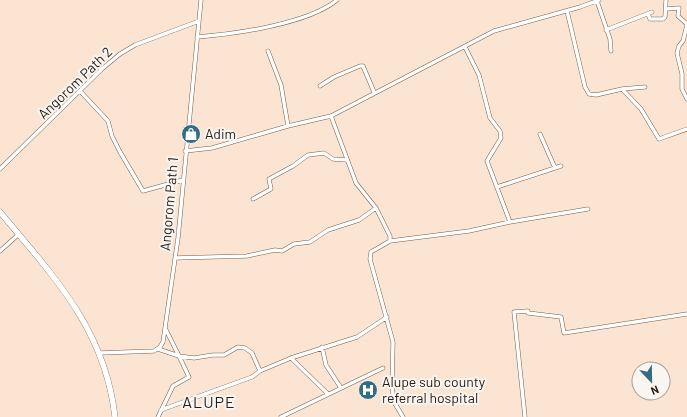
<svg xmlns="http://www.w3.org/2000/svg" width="687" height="417" font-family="Barlow,sans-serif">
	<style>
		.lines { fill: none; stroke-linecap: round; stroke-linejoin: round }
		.minor-casing { stroke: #765d49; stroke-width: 4.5 }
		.highway-casing { stroke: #765d49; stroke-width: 6 }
		.minor { stroke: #fff; stroke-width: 3.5 }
		.highway { stroke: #fff; stroke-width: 5.5 }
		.labels { text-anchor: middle; stroke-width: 4; stroke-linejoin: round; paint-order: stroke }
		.street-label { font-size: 14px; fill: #271d14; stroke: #fbf5f1 }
		.poi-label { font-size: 14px; fill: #271d14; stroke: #fbf5f1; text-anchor: start }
		.quarter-label { font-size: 16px; letter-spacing: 1px; fill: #271d14; stroke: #fbf5f1 }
	</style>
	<rect width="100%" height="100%" fill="#fce4d2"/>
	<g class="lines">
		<!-- minor casing -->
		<g class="minor-casing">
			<path id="minor" d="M597,1L610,39L611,51
				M666,9L679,8L678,16L687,24
				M567,11L585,87L589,94L596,95L622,89L641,109L659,139L687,129
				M648,14L650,19H663L665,17L666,0
				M687,25L683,41L679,46L677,53L682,74V89L687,99
				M606,30L652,12
				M197,37C235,34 308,24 337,0
				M465,47L479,75L490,118L500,131L501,138L487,161L510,222
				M268,51L281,85L288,126
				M320,86L334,77L360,66H363L374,92
				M622,89L645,87
				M80,91L108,121L112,136L120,152L143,191L183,180
				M331,116L494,31L580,7L599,0
				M540,134L555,168
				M185,151L212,148L288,126L331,116L356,183L376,208L390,236V241L371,252L370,259L393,342L392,387L394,402L403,417
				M0,169L103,68L120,54L135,45L199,21
				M497,187L561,166
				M253,199L271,189L269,179L293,166L308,155L324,153L333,159L347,160
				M390,241L469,231L510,222L588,209
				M0,251L19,234
				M175,258L247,256L275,250L282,251L294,244L310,242L328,230L359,220L376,208
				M166,330L179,356L194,358L213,355H224L238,347L245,348L252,353L260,371L291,358L357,337L387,317
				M322,347L326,365L341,388
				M158,349L179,356L189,377L173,386L158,417
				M100,353L154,351L160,347L163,342L178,238L201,0
				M291,358L328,394
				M161,410L252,377L260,371
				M281,417L383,368
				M525,417L514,312L528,311V313L561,317L564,333L687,314"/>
		</g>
		<!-- highway casing -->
		<g class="highway-casing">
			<path id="highway" d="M0,212C54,277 105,329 115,417"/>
		</g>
		<!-- minor -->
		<use href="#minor" class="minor"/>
		<!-- highway -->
		<use href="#highway" class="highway"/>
	</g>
	<!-- icons -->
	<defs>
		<g id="shop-disc" transform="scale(1)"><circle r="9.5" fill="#336c85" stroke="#fbf5f1"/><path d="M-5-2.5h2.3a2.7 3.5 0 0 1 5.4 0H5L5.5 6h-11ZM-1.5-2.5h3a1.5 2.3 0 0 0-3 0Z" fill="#fff"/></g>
		<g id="hospital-disc" transform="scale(1)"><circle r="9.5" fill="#336c85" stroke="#fbf5f1"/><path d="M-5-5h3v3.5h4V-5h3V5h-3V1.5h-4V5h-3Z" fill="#fff"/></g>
	</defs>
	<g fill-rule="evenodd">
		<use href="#shop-disc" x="191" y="134"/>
		<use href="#hospital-disc" x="368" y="390"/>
	</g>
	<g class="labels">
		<!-- street labels -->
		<g class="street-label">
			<text transform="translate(75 83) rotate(-44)" y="5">Angorom Path 2</text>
			<text transform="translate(169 204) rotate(-85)" y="5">Angorom Path 1</text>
		</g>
		<!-- poi labels -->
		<g class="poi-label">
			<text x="205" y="139">Adim</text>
			<text x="382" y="387">Alupe sub county<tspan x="382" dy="16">referral hospital</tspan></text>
		</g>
		<!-- quarter labels -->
		<g class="quarter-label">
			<text x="209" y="408">ALUPE</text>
		</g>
	</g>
	<!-- north arrow -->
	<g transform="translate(651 381) rotate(158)"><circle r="19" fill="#fbf5f1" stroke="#a69f99"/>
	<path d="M0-3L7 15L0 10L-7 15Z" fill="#336c85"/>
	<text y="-6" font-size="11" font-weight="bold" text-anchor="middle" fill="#271d14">N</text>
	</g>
</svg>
